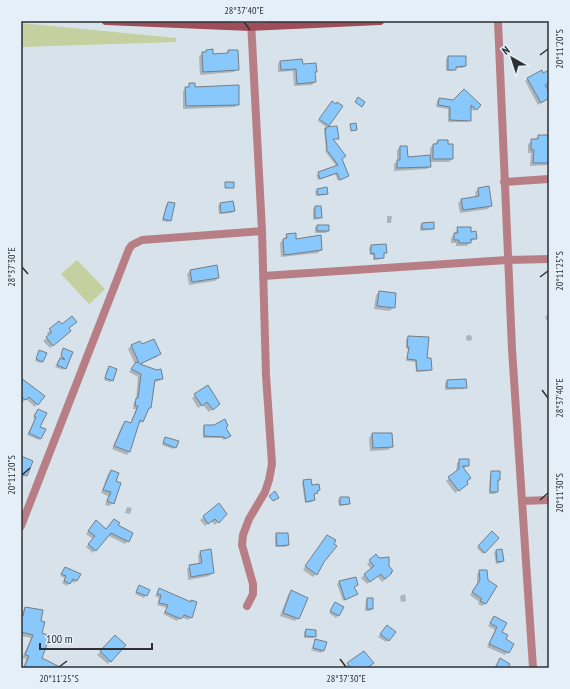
<svg xmlns="http://www.w3.org/2000/svg" width="570" height="689" font-family="'PT Sans Narrow',sans-serif">
	<style>
		.green { fill: #c4d0a0 }
		.shadow { fill: #0003 }
		.building { fill: #88c8fc; stroke: #757e86 }
		.lines { fill: none; stroke-linecap: round; stroke-linejoin: round }
		.street { stroke: #b77f85; stroke-width: 8 }
		.secondary { stroke: #9e4d5a; stroke-width: 8 }
		.ticks { fill: none; stroke: #2d3034; stroke-width: 1.5 }
		.neatline { fill: none; stroke: #2d3034; stroke-width: 1.5 }
		.ticks-label { font-size: 10px; text-anchor: middle; fill: #2d3034 }
	</style>
	<rect width="100%" height="100%" fill="#d8e2ea"/>
	<!-- green -->
	<path class="green" d="M21,23L176,38V42L21,47Z
		M77,260L105,289L89,304L61,274Z"/>
	<!-- shadow -->
	<path class="shadow" d="M207,51L212,55H225L228,51L238,69L234,72L200,75L199,56Z
		M448,57L465,66L463,68H455L453,71H446V59Z
		M280,61L302,65L316,71L314,73L315,82L312,85L294,86L293,71L278,72V64Z
		M549,71V98L538,105L525,81L528,78Z
		M190,84L194,88L238,104L235,107L183,109V91Z
		M439,99L480,105L474,111L470,108V120L467,122H448V109L436,107L437,101Z
		M330,104L342,106L326,127L318,121Z
		M327,128L338,138L333,140L346,177L338,181L335,174L318,180L316,175L337,167L325,151L326,150L324,131Z
		M539,136H549V165L530,166L531,153H528V144Z
		M438,141L452,159L449,162H430V166L427,169L394,171V164L397,161V150L400,147L407,158L430,156V148Z
		M478,189L491,205L488,209L460,213L458,203L461,200L476,198L475,192Z
		M317,190L327,193L325,195L316,196L315,191Z
		M168,203L170,220L168,222L162,221L166,205Z
		M220,204L234,211L232,213L219,214L218,206Z
		M315,207H320L321,217L319,219L313,220V209Z
		M387,216H392L391,223H387Z
		M422,224L433,228L431,230L420,231V226Z
		M317,226H328V231L326,233H315V227Z
		M458,228L470,233L476,238L472,241L470,242L467,246H456V243H451V238Z
		M287,235L295,240L321,250L318,253L281,257L280,243Z
		M371,246L386,252L381,259L373,260V255H370L369,248Z
		M190,271L218,278L215,281L189,285L187,274Z
		M379,292L394,307L390,311L374,309L376,295Z
		M548,314H549V325L545,317Z
		M59,322L68,328L67,334L50,348L43,341L49,336L47,333Z
		M466 338a3 3 0 1 1 6 0a3 3 0 1 1-6 0Z
		M408,337L426,360L430,369L429,371L416,372L415,362L406,361L408,349H406V339Z
		M140,342L141,345L159,354L157,357L140,364L162,378L159,381L153,382L150,407L142,421L139,424L138,423L129,452L127,455L112,449L122,425L125,422L130,424L136,409H133L134,402L136,400L138,377L129,372L135,364L128,349L131,346Z
		M64,350L72,353L63,370L55,367Z
		M40,351L42,362L40,363L35,361Z
		M109,368L112,380L110,382L104,380L107,369Z
		M21,380L37,404L35,407L26,399L22,403L21,402Z
		M447,381L466,387L464,389L445,390V383Z
		M208,386L215,407L209,412L203,405L198,408L192,398Z
		M38,410L41,438L39,440L27,435L35,419L33,418Z
		M205,426L229,436L223,440L222,438H203V427Z
		M372,434L392,447L388,450L370,451L369,438Z
		M166,438L175,447L173,449L162,445Z
		M21,459L26,475L24,477L21,476Z
		M460,460L468,465L465,468H463L466,482L464,487L455,493L446,481L456,472L457,463Z
		M111,471L115,481L113,503L109,506L105,505L108,496L101,493L108,474Z
		M492,472L499,480L497,482V492L495,494H489L490,474Z
		M304,481L319,490L313,495L314,500L312,502L305,503L302,483Z
		M340,498L349,503L347,505L339,506L338,500Z
		M219,505L226,514L215,525L211,521L205,526L200,520Z
		M127,507L132,508L130,514L125,513Z
		M93,524L106,530L116,526L128,541L125,544L107,535L93,553L86,547L93,539L86,534Z
		M492,532L498,538L483,554L477,548Z
		M277,534L288,545L286,547H275V536Z
		M324,540L333,544L316,574L313,577L303,570Z
		M201,551L213,573L209,576L188,580L187,569L190,566L199,565L198,555Z
		M496,551H501L503,561L501,563L496,564L494,553Z
		M370,561L388,577L382,582L377,576L367,584L361,578L371,569L367,564Z
		M65,568L76,581L74,583L70,581L67,586L62,583L65,578L60,576Z
		M480,571L485,604L482,606L478,604L479,602L470,595L477,584V574Z
		M355,578L357,585L353,588L357,594L343,601L337,584L339,582Z
		M139,586L149,590L144,598L135,594Z
		M159,590L190,603L192,601L191,617L188,620L181,617L177,621L163,614L167,608L157,605L159,598L155,596Z
		M291,591L298,618L295,621L280,616L288,595Z
		M405,594L406,601L401,602L400,596Z
		M367,599L372,609L370,611H365L366,600Z
		M335,603L338,616L336,618L329,613Z
		M25,608L40,621L41,659L56,668H23L26,659L22,658L31,638L21,636V616L22,611Z
		M494,617L505,640L513,644L505,655L487,647L495,630L488,626Z
		M385,628L395,632L386,642L378,637Z
		M306,630L315,636L313,638H304V632Z
		M115,636L125,645L108,664L97,655Z
		M316,640L323,651L321,653L311,650Z
		M372,663L367,668H346L345,667L348,664Z"/>
	<!-- building -->
	<path class="building" d="M213,49V54L228,53V50H238L239,70L203,72L202,52H206V50Z
		M448,56H466V66L456,67V70H448Z
		M302,59L303,64L316,63L317,72H315L316,82L297,84L296,69L281,70L280,61Z
		M542,70L543,73L549,70V83L545,85L549,92V98L541,103L527,78Z
		M189,83H195V87L239,85V105L186,106L185,87H189Z
		M464,89L481,105L477,110L471,105V121L450,120V107L438,105L439,98L453,100Z
		M358,97L365,102L362,107L355,102Z
		M332,101L336,104L337,102L343,106L329,126L319,119Z
		M356,123L357,130L351,131L350,124Z
		M337,126L339,139H333L346,156L342,159L349,176L340,180L337,173L320,179L318,172L338,165L326,149L327,148L325,128L326,130V127Z
		M538,135H548V139H549V163H533L534,150H531V139H538Z
		M438,140H448V144H453V159H433V144H437Z
		M400,146H407L408,157L430,155L431,167L397,168V160H400Z
		M225,182H234V188H225Z
		M489,186L492,206L463,210L461,199L479,196L478,188Z
		M327,187L328,194L318,195L317,189Z
		M233,201L235,211L221,213L220,203Z
		M168,202L175,203L171,221L163,219Z
		M315,206H321L322,218H315Z
		M434,222V229H422V223Z
		M317,225H329V231H317Z
		M457,227H471V232L476,231L477,239H471V243H459V240H454V233H458Z
		M296,233V239L321,235L322,250L284,255L283,239L287,238L286,234Z
		M386,244L387,253H384V258L375,259L374,253L371,254V245Z
		M217,265L219,278L192,282L190,270Z
		M379,291L396,293L395,308L377,306Z
		M72,316L77,322L69,328L71,331L53,346L46,337L52,332L49,329L59,321L62,324Z
		M408,336L429,337L427,358H431L432,370L417,371L416,360L407,359L409,347H407Z
		M154,339L161,354L140,364L157,370L161,369L163,379L155,380L151,408H149L143,422L140,420L130,452L114,446L125,421L131,423L138,406H135L136,398H138L141,374L131,369L136,362L139,363L131,345L140,341L142,344Z
		M63,348L73,352L66,369L57,365L60,358L65,360L61,355Z
		M39,350L47,353L43,362L36,359Z
		M109,366L117,369L113,381L105,378Z
		M21,378L45,396L38,405L29,397L26,400L21,397Z
		M466,379L467,388H447V380Z
		M208,385L220,404L213,410L207,402L202,406L194,394Z
		M38,409L47,413L40,427L46,429L41,439L29,433L36,417L34,416Z
		M225,419L228,426L226,428L231,436L225,439L224,437L204,436V425H214Z
		M372,433H392L393,447L373,448Z
		M165,437L179,441L176,448L163,443Z
		M21,456L33,461L27,476L21,473Z
		M459,459H469V466H462L471,478L467,481L468,484L459,491L448,477L459,469Z
		M111,470L119,473L116,481L121,483L114,504L107,501L111,492L103,490Z
		M491,471H500V480H498V492H490Z
		M311,479L312,485L319,484L320,490L317,491L318,493L314,494L315,500L306,502L303,480Z
		M275,491L279,498L273,501L269,496Z
		M340,497H349L350,504L340,505Z
		M219,503L227,514L219,523L215,519L208,524L203,516Z
		M114,519L120,523L118,525L133,533L129,542L111,533L96,551L88,544L95,536L88,531L96,520L106,529Z
		M492,531L499,538L485,553L478,546Z
		M276,533H288L289,545L277,546Z
		M327,535L336,540L334,544L337,546L324,562L317,575L305,566Z
		M211,549L214,573L191,577L189,565L202,563L200,551Z
		M502,549L504,561L497,562L496,550Z
		M376,554L379,558L389,557V566L393,571L391,572L392,573L385,579L381,574L370,582L364,574L374,566L369,560Z
		M65,567L81,574L77,581L73,579L70,584L64,581L66,576L61,574Z
		M479,570H487L488,580L497,586L486,604L480,601L482,599L472,592L480,580Z
		M356,577L358,585L354,587L358,594L345,600L339,581Z
		M139,585L150,590L147,596L136,592Z
		M159,588L191,602V600L197,602L192,618L184,615L181,619L165,612L168,605L159,603L161,595L157,594Z
		M291,590L308,598L299,619L283,613Z
		M367,598H373V609H367Z
		M335,602L344,607L339,616L330,611Z
		M25,607L43,610L41,621L45,622L42,633L50,636L42,658L62,668H24L29,656L25,655L33,635L21,632V616H23Z
		M494,616L507,623L502,632L508,635L506,639L514,644L509,653L489,644L497,627L490,623Z
		M387,625L396,632L389,641L380,634Z
		M306,629L316,630V637L305,636Z
		M115,635L126,645L111,662L100,651Z
		M315,639L327,642L324,651L313,648Z
		M364,651L374,663L367,668H351L347,663Z
		M500,658L510,664L508,668H495Z"/>
	<g class="lines">
		<!-- street -->
		<path class="street" d="M498,21L512,349L533,668
			M504,182L549,179
			M263,276L507,260L549,259
			M522,501L549,500
			M21,526L129,249L132,245L142,240L262,231
			M247,606L253,594V584L242,545L243,535L249,519L265,492L269,480L272,464L266,375L262,231L251,21"/>
		<!-- secondary -->
		<path class="secondary" d="M106,21L251,27L380,21"/>
	</g>
	<!-- ticks -->
	<path class="ticks" d="M244,22L250,30M540,55L548,49M22,267L28,274M540,277L548,271M542,390L548,398M22,475L30,468M540,500L548,493M340,659L346,667M59,667L67,661"/>
	<!-- border -->
	<rect width="570" height="689" fill="none" stroke="#e5eff8" stroke-width="44"/>
	<!-- north arrow -->
	<g transform="translate(512 58) rotate(321)" stroke="#e5eff8" stroke-width="3" paint-order="stroke">
	<path d="M0-3L7 15L0 10L-7 15Z" fill="#2d3034"/>
	<text y="-6" font-size="11" font-weight="bold" text-anchor="middle" fill="#2d3034">N</text>
	</g>
	<!-- scale -->
	<path d="M40 643v6h112v-6" fill="none" stroke="#2d3034" stroke-width="2"/>
	<text x="46" y="643" font-size="12" fill="#2d3034" stroke="#e5eff8" stroke-width="3" paint-order="stroke">100 m</text>
	<rect x="22" y="22" width="526" height="645" class="neatline"/>
	<g class="ticks-label">
		<text x="244" y="14">28°37'40"E</text>
		<text transform="translate(559 49) rotate(-90)" y="4">20°11'20"S</text>
		<text transform="translate(11 267) rotate(-90)" y="4">28°37'30"E</text>
		<text transform="translate(559 271) rotate(-90)" y="4">20°11'25"S</text>
		<text transform="translate(559 398) rotate(-90)" y="4">28°37'40"E</text>
		<text transform="translate(11 475) rotate(-90)" y="4">20°11'20"S</text>
		<text transform="translate(559 493) rotate(-90)" y="4">20°11'30"S</text>
		<text x="59" y="682">20°11'25"S</text>
		<text x="346" y="682">28°37'30"E</text>
	</g>
</svg>
